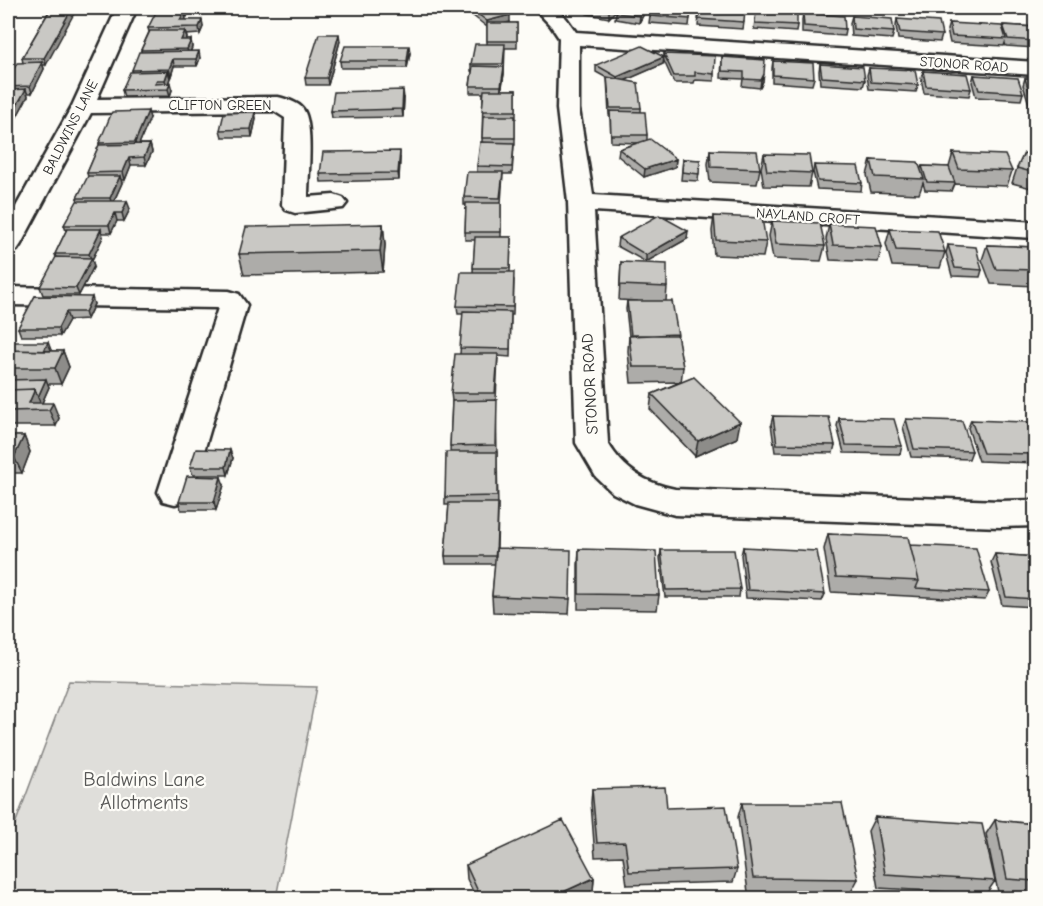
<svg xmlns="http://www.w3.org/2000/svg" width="1043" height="906" font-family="'Comic Neue',sans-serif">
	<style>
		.green { fill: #dfdeda; stroke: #858482; stroke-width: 1.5 }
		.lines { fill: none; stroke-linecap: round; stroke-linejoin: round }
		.minor-casing { stroke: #2b2b2b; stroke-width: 5 }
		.minor { fill: #fdfcf7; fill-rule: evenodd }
		.wall { fill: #adaca9; stroke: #2b2b2b; stroke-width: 1.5 }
		.shaded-wall { fill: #8d8c89; stroke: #2b2b2b; stroke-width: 1.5 }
		.building { fill: #c9c8c4; stroke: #2b2b2b; stroke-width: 1.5 }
		.labels { text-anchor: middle; stroke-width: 4.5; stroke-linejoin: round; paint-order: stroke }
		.far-street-label { font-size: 14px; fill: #2b2b2b; stroke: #fdfcf7 }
		.street-label { font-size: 16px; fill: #2b2b2b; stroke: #fdfcf7 }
		.near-park-label { font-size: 20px; fill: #585857; stroke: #fdfcf7 }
	</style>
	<rect width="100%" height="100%" fill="#fdfcf7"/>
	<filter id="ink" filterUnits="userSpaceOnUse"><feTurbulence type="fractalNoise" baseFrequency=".0167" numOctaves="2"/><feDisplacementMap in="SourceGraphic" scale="12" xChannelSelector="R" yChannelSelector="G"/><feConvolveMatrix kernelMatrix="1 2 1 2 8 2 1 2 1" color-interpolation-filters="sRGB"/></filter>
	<g filter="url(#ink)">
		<!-- green -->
		<path class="green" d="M69,681L317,687L276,898H8V843Z"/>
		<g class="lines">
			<!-- minor casing -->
			<g class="minor-casing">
				<path id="minor" d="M117,8H137L97,99L278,97C286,99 298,102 303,109C314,124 308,176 308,197L334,195L343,198L347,203L343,208L295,213L286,210L282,205L285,118L274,111L91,113L21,244L17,250L8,252V221L72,106Z
					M534,8H555L566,18L576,32L1036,62V75L579,45V109L593,195L1036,222L1035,238L594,211L608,443C624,470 645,483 675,489L1000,501L1036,500V526L1000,527L675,515L635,504L613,493L596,477L576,443L568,202L557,109L559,38L551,26Z
					M8,287L229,291L239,294L247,305L192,492L187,501L175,504L163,501L158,492L218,308L8,305Z"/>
			</g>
			<!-- minor -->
			<use href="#minor" class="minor"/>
		</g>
		<!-- wall -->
		<path class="wall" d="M51,8L46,65H43L44,69L32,93H27L28,96L15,120H12L14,124L8,135V80L23,63L22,58Z
			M190,8L187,17H185V20H202L203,27L200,34L186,35L187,38L185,40H191L192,47L191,51L200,58L197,66H174L171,76H169L170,78L168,83L172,90L170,96L124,97L122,90L132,72V70L141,52V50L149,32L148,28L157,12V11Z
			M455,8H500L510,22L504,23H517V48H505L504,74L501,90H516V118H515V145H514L512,174H503L501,203V237H511L510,272L514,280L513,315H511L510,357L498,356L496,400L498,511L497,548L570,599L569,614L493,612L492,596L495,564H446L445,556L449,505H445V497L450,452L452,401L451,393L460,354L463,314H458L457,306L473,272L475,240H465L466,205H464V197L477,172V166L482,142L483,93H470V86L472,71H471V64L487,44V27L468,12V9L465,10Z
			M588,8H618L609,18L587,14Z
			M691,8L689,26L649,23L650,16Z
			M700,8L744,22L743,29L698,26Z
			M756,11L797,25L796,32L754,29Z
			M645,12L639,23L615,19L616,13Z
			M803,13L845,29L844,36L802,33V20Z
			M852,16L894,32L892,39L851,36L850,23Z
			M897,19L942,35L940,42L898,39L896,26Z
			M949,23L1002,28L1003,25L1035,27V48L1006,46L1005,43L1004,46L950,43L947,30Z
			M340,41L328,85H306L305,78Z
			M410,53L407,68H341L340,61Z
			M664,54L714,74V81L695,80L694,83H674L664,61L663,64L625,80L641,108V112L647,135V140L676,159L675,167L644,177L618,156L619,149L638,143L611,142L610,115H609L607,78L596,72V65L664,57Z
			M722,57L763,81L760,88L742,86L743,79L721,78Z
			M773,61L814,78L812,85L772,82V68Z
			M820,64L865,80L863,87L820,84L819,71Z
			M869,68L918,85L916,92L869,89L867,75Z
			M923,71L971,89L969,96L924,93L921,79Z
			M974,75L1023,93L1021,100L976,97L972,82Z
			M1025,78L1035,79V108L1030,107L1023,85Z
			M404,98L403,117L332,118L331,111Z
			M255,112L256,119L252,137H222L220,130Z
			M150,118L139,144H150L152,152L146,165H131L125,180H121L122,183L114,201L130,209L124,221H117L111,233H102L103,237L92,260L94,266L79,295H43L40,287L56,258L55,254L66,231L64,225L78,201L77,198L88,177L87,173L99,145V143Z
			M710,150L760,169L757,184L710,182L708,164Z
			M953,153L1012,171L1007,186L955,184L952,191L925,190L923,183L919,194L871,192L867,175L871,160L920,170L922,166L949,167Z
			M764,154L812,173L809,187L764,186L761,168Z
			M1035,156V189L1012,183L1017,168Z
			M400,158L399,180L321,182L320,174Z
			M683,159L700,160L698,181L681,180Z
			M814,165L862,183L861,191L817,189L813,172Z
			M714,216L766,242L763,257L714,255L712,231Z
			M772,221L825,246L821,261L773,259L769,236Z
			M383,224L385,245L383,272L244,275L239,254Z
			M829,224L882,247L878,262L830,260L826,239Z
			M890,229L945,252L940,268L892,266L886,244Z
			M618,238L687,239L646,262L617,246Z
			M948,245L982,270L980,277L952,276L946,253Z
			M987,245L1035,247V286L991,284L982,260Z
			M621,262L667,287L666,301L677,336L683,367L681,382L737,438L695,456L650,409L652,394L680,382L631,383L628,351L629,336L626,309L627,301H638L619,300Z
			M35,296L94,304L87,319L69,320L60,336H21L18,328Z
			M8,342L51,350V351H63L69,367L61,384H47L49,387L42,403L59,418L56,426H9L11,432L9,436H24L30,452L22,473H8Z
			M773,416L835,445L833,453L775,452L771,424Z
			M839,418L902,446L900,454L844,453L837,426Z
			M906,419L972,451L969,459L911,457L903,427Z
			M971,420L1035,443V463L979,461L968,428Z
			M233,458L228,475H193L190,467Z
			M224,485L216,510H181L179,502Z
			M828,534L910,545L989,592L985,600L831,592L824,549Z
			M743,547L825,594L822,601L746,598L741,555Z
			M579,549L659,595L657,610L578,609V565Z
			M661,550L740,589L739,597H665L660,558Z
			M995,554L1035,557V607L1002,605L991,562Z
			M592,789L667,808L737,869L733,882L627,885L623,856L595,857L591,803Z
			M742,803L858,879L851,892H748L738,817Z
			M875,817L995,881L986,894L878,888L868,831Z
			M995,820L1035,824V895L998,892L986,834Z
			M466,865L594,878L593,891L577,898H476L467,879Z"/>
		<!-- shaded-wall -->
		<path class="shaded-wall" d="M72,8H77L46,65L44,58Z
			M186,8H190L187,17L186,10Z
			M613,8H618L609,18V11Z
			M644,8H646L645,12L639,23L640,16Z
			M184,12L186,19L182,27L180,20Z
			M510,15V22L487,27V21Z
			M202,20L203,27L200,34L199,27Z
			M185,31L187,38L182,47L181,40Z
			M339,34L340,41L328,85L327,78Z
			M191,40L192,47L189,56L187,49Z
			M409,46L410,53L407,68V61Z
			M199,51L200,58L197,66L196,59Z
			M664,57L663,64L617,84V77Z
			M173,59L174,66L171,76L169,69Z
			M42,62L44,69L32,93L30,86Z
			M504,67V74L501,94V86Z
			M168,71L170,78L167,87L165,80Z
			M764,74L763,81L760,88L761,80Z
			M170,83L172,90L170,96L168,89Z
			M26,89L28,96L15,120L13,112Z
			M403,90L404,98L403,117L402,109Z
			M148,111L150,118L137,149L135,142Z
			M255,112L256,119L252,137L251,129Z
			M11,116L14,124L8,135V123Z
			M150,144L152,152L146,165L144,157Z
			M400,151V158L399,180L398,173Z
			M129,158L131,165L125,180L123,172Z
			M676,159L675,167L644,177L645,169Z
			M120,176L122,183L112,205L110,198Z
			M127,201L130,209L124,221L122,213Z
			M115,213L117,221L111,233L109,225Z
			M383,224L385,245L383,272L380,251Z
			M101,229L103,237L92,260L94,266L79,295L76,288L91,259L89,254Z
			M688,231L687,239L646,262V255Z
			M92,297L94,304L87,319L85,312Z
			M66,312L69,320L60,336L58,328Z
			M48,342L51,350L43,366L40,358Z
			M63,351L69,367L61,384L55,368Z
			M46,379L49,387L41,405L38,397Z
			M35,389L41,405L29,403Z
			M53,403L59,418L56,426L49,410Z
			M740,422L737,438L695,456L698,441Z
			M8,424L11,432L8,439Z
			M24,436L30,452L22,473L14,457Z
			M230,450L233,458L228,475L226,467Z
			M221,477L224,485L216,510L214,502Z
			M594,878L593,891L577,898H550Z"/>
		<!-- building -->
		<path class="building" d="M51,8H72L44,58H22Z
			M158,8H186V10L157,11Z
			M470,8H500L510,15L487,21Z
			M589,8H613L609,11Z
			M619,8H644L640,16L616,13Z
			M652,8H691L690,19L650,16Z
			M700,8L745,10L744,22L698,19Z
			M756,11L797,13V25L755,23Z
			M156,12H184L180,20H202L199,27L148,28Z
			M803,13L844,16L845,29L804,26Z
			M852,16L892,19L894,32L853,29Z
			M897,19L939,22L942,35L900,32Z
			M487,23H517V41H487Z
			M949,23L1002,26L1006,39L952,36Z
			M1003,25L1035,27V41L1008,39Z
			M150,31H185L181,40H191L187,49L141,50Z
			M319,34H339L327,78H305Z
			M475,44H505L503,64H471Z
			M345,46H409L407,61H340Z
			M642,46L664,57L617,77L596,65Z
			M199,51L196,59H173L169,69L132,70L139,52Z
			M664,54L715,56L714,74L695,72V76H674Z
			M722,57L765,60L764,74L761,80L744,79V72L722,71Z
			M773,61L813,63L814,78L773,75Z
			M42,62L30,86L8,87V80L17,63Z
			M820,64L863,67L865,80L822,77Z
			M473,66L504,67L501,86H470Z
			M869,68L915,70L918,85L871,82Z
			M168,71L165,80H157L155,84L170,83L168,89L122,90L130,72Z
			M923,71L967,74L971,89L926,86Z
			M974,75L1018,78L1023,93L979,90Z
			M607,77L638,83L641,108H610Z
			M1025,78L1035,79V100H1032Z
			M26,89L13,112L8,113V90Z
			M403,90L402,109L331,111L334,92Z
			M484,90H516V111H482Z
			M148,111L135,142L99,143L112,112Z
			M610,111L645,112L647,135H611Z
			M255,112L251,129L220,130L224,113Z
			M8,116H11L8,123Z
			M483,116H515V138H482Z
			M650,139L676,159L645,169L619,149Z
			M480,142L514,143L512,167L477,166Z
			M150,144L144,157L129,158L123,172L87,173L99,145Z
			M710,150L757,151L760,169L711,167Z
			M400,151L398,173L320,174L323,152Z
			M953,153L1005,155L1012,171L959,169Z
			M1024,153L1035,156V173L1017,168Z
			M764,154L809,155L812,173L767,171Z
			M683,159L700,160L699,174L682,172Z
			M871,160L918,162L924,179L875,177Z
			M814,165L858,166L862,183L818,181Z
			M922,166L949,167L955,183L927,182Z
			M467,172H503L500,198L464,197Z
			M88,176H120L110,198H77Z
			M77,201H127L122,213H115L109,225H64Z
			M466,203H501V232H465Z
			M659,215L688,231L646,255L618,238Z
			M714,216L762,218L766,242L716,240Z
			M772,221L820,223L825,246L776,244Z
			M383,224L380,251L239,254L246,227Z
			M829,224L876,226L882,247L833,245Z
			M67,229H101L89,254H55Z
			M890,229L938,231L945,252L896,250Z
			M475,237H511L510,268H473Z
			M948,245L976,247L982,270L955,268Z
			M987,245L1035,247V270L996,269Z
			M56,257L92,258L76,288L40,287Z
			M621,262L667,264V287L620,285Z
			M461,272H514L513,307L457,306Z
			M35,296L92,297L85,312H66L58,328H18Z
			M627,301H672L678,335H631Z
			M463,311L511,312L510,349L460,348Z
			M677,334L683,367H633L629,336Z
			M8,342H48L44,351L8,350Z
			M8,350L63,351L55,368H8Z
			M455,354H498L495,393H451Z
			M694,377L740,422L698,441L652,394Z
			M46,379L38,397L35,389L8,390V380Z
			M35,389L29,403H53L49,410L8,411V390Z
			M497,400L496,445L450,446L452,401Z
			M773,416L829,417L835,445L777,444Z
			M839,418L894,419L902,446L846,445Z
			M906,419L962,421L972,451L914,449Z
			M971,420L1027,422L1035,443V454L983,453Z
			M8,436H24L14,457H8Z
			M196,449L230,450L226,467H190Z
			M446,452H497V496L445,497Z
			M187,476L221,477L214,502H179Z
			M449,503H498L496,556H445Z
			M828,534L908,537L919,581L836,577Z
			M910,545L976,548L989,592L916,588L919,581Z
			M743,547L817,551L825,594L748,590Z
			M496,548L571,550L570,599L492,596Z
			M579,549L656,551L659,595L579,594Z
			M661,550H734L740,589L666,590Z
			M995,554L1035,557V599L1006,597Z
			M665,787L667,808L726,806L737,869L629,872L625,842L597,843L592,789Z
			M742,803H842L858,879L753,878Z
			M875,817L982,824L995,881L885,874Z
			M563,820L594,878L550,898H481L466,865Z
			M995,820L1035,824V881L1007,879Z"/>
	</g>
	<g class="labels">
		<!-- far-street labels -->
		<g class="far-street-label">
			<text transform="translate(964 64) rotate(4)" y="5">STONOR ROAD</text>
			<text x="220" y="110">CLIFTON GREEN</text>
			<text transform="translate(70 127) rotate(-63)" y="5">BALDWINS LANE</text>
			<text transform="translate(808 216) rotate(4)" y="5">NAYLAND CROFT</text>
		</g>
		<!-- street labels -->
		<g class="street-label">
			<text transform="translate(589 384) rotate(-93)" y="6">STONOR ROAD</text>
		</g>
		<!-- near-park labels -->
		<g class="near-park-label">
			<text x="144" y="786">Baldwins Lane<tspan x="144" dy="23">Allotments</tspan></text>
		</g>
	</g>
	<!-- margin -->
	<rect width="1043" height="906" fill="none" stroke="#fdfcf7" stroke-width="30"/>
	<rect x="15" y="15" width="1013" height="876" fill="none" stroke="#2b2b2b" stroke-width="2" filter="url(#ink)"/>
</svg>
